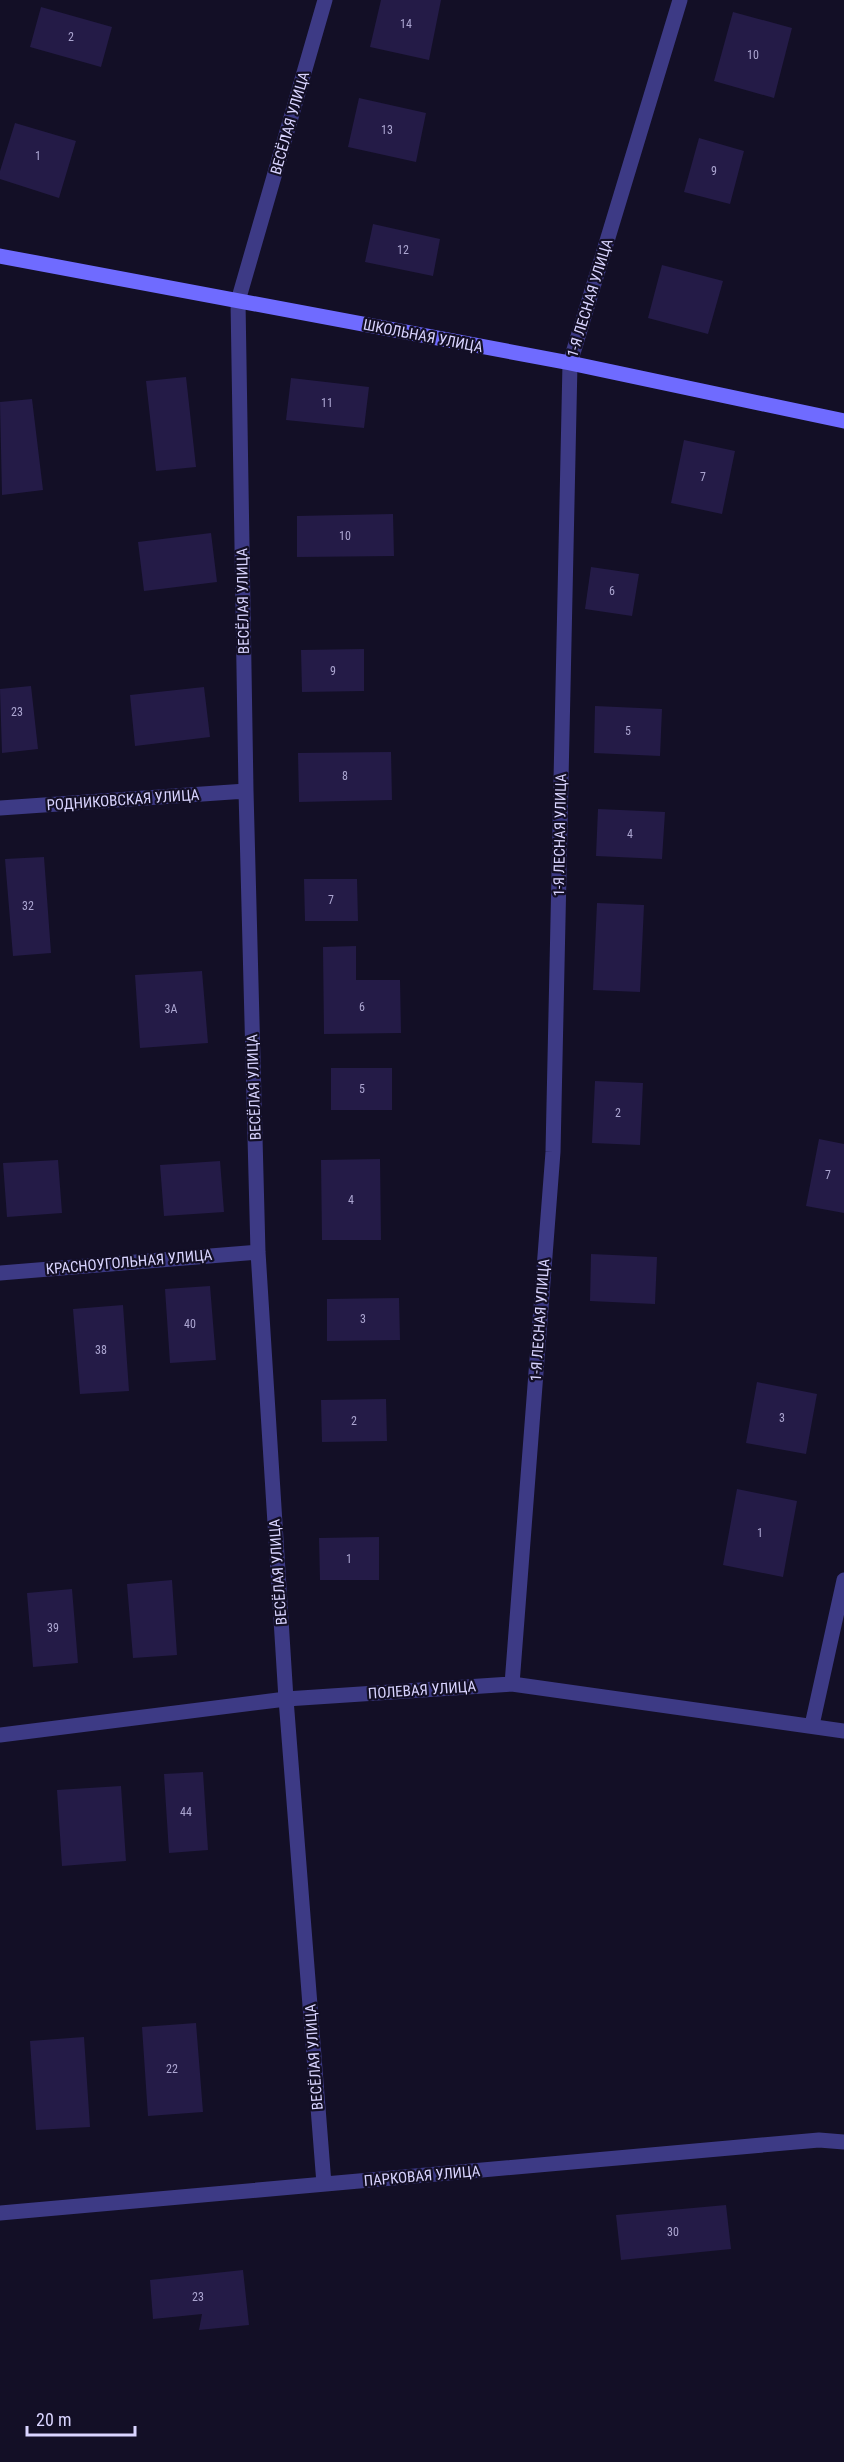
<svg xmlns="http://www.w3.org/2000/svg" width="844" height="2462" font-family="'Roboto Condensed',sans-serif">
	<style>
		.building { fill: #241b47 }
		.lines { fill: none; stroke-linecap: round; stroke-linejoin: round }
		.street { stroke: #3d3a85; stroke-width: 15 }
		.secondary { stroke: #6f6bff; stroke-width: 15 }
		.labels { text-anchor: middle; stroke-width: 4.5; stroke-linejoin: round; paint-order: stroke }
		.number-label { font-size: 12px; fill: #aca6d1 }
		.street-label { font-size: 15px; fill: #d9d4ff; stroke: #130f26 }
	</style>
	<rect width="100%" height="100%" fill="#130f26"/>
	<!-- building -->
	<path class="building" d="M381,0H441L429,60L370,47Z
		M41,7L112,27L101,67L30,47Z
		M733,12L792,28L774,98L714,81Z
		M359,98L426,113L416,162L348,147Z
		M15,123L76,141L59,198L0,179V171Z
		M699,138L744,151L730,204L684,192Z
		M373,224L440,239L433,276L365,262Z
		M662,265L723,281L708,334L648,318Z
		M186,377L196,467L156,471L146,381Z
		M291,378L369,387L364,428L286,420Z
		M32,399L43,490L2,495L0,402Z
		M684,440L735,451L722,514L671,503Z
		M393,514L394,556L297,557V516Z
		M211,533L217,582L144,591L138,542Z
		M591,567L639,574L632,616L585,609Z
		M364,649V691L302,692L301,650Z
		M31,686L38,749L2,753L0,689Z
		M204,687L210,737L135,746L130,695Z
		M595,706L662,709L660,756L594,753Z
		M391,752L392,800L299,802L298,753Z
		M598,809L665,812L662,859L596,856Z
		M44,857L51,953L13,956L5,859Z
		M304,879H357L358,921H305Z
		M597,903L644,905L640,992L593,990Z
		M356,946V980H400L401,1033L324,1034L323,947Z
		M202,971L208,1043L140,1048L135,975Z
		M331,1068H392V1110H331Z
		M595,1081L643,1083L640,1145L592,1143Z
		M819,1139L844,1144V1213L806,1206Z
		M380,1159L381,1240H322L321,1160Z
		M58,1160L62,1213L7,1217L3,1163Z
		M220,1161L224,1212L164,1216L160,1165Z
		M591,1254L657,1257L655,1304L590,1301Z
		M210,1286L216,1360L170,1363L165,1289Z
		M399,1298L400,1340L327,1341V1299Z
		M123,1305L129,1391L80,1394L73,1309Z
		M757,1382L817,1394L806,1454L746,1443Z
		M386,1399L387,1441L322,1442L321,1400Z
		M737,1489L797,1501L783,1577L723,1565Z
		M379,1537V1580H320L319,1538Z
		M172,1580L177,1655L133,1658L127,1584Z
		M72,1589L78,1663L33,1667L27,1593Z
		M203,1772L208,1850L169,1853L164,1774Z
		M121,1786L126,1861L62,1866L57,1790Z
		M196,2023L203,2112L148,2116L142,2027Z
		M84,2037L90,2127L36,2130L30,2041Z
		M726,2205L731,2249L621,2260L616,2215Z
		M243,2270L249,2325L199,2330L202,2314L153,2319L150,2280Z"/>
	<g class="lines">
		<!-- street -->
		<path class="street" d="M0,808L246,791
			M0,1273L258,1252
			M512,1684L553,1152L570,363L680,0
			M812,1725L844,1580
			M0,1735L286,1699L512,1684L844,1731
			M324,2184L286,1699L258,1252L246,791L238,301L325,0
			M0,2213L819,2140L844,2142"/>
		<!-- secondary -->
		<path class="secondary" d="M0,256L570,363L844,421"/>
	</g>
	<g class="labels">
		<!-- number labels -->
		<g class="number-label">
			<text x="406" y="28">14</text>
			<text x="71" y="41">2</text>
			<text x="753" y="59">10</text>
			<text x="387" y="134">13</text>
			<text x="38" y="160">1</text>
			<text x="714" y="175">9</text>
			<text x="403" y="254">12</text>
			<text x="327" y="407">11</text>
			<text x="703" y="481">7</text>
			<text x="345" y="540">10</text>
			<text x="612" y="595">6</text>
			<text x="333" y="675">9</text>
			<text x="17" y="716">23</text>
			<text x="628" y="735">5</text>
			<text x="345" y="780">8</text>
			<text x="630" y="838">4</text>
			<text x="331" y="904">7</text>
			<text x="28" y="910">32</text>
			<text x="362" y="1011">6</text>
			<text x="171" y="1013">3А</text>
			<text x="362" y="1093">5</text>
			<text x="618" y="1117">2</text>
			<text x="828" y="1179">7</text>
			<text x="351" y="1204">4</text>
			<text x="363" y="1323">3</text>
			<text x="190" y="1328">40</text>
			<text x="101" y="1354">38</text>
			<text x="782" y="1422">3</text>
			<text x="354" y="1425">2</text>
			<text x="760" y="1537">1</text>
			<text x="349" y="1563">1</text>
			<text x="53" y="1632">39</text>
			<text x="186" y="1816">44</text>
			<text x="172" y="2073">22</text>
			<text x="673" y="2236">30</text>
			<text x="198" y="2301">23</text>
		</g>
		<!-- street labels -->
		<g class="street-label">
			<text transform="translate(290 123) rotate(-74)" y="5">ВЕСЁЛАЯ УЛИЦА</text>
			<text transform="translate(590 298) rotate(-73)" y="5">1-Я ЛЕСНАЯ УЛИЦА</text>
			<text transform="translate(423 336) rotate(11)" y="5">ШКОЛЬНАЯ УЛИЦА</text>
			<text transform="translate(243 601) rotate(-91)" y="5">ВЕСЁЛАЯ УЛИЦА</text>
			<text transform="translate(123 800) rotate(-4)" y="5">РОДНИКОВСКАЯ УЛИЦА</text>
			<text transform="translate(560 835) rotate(-89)" y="5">1-Я ЛЕСНАЯ УЛИЦА</text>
			<text transform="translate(254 1087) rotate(-92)" y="5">ВЕСЁЛАЯ УЛИЦА</text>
			<text transform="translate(129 1262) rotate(-5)" y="5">КРАСНОУГОЛЬНАЯ УЛИЦА</text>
			<text transform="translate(540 1320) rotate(-86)" y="5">1-Я ЛЕСНАЯ УЛИЦА</text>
			<text transform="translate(278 1572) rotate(-94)" y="5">ВЕСЁЛАЯ УЛИЦА</text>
			<text transform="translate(422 1690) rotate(-4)" y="5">ПОЛЕВАЯ УЛИЦА</text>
			<text transform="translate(314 2057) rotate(-94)" y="5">ВЕСЁЛАЯ УЛИЦА</text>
			<text transform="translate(422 2176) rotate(-5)" y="5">ПАРКОВАЯ УЛИЦА</text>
		</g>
	</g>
	<!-- scale -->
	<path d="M27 2426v9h108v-9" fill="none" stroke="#d9d4ff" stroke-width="3"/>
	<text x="36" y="2426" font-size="18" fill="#d9d4ff" stroke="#130f26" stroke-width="4.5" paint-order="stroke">20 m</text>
</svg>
